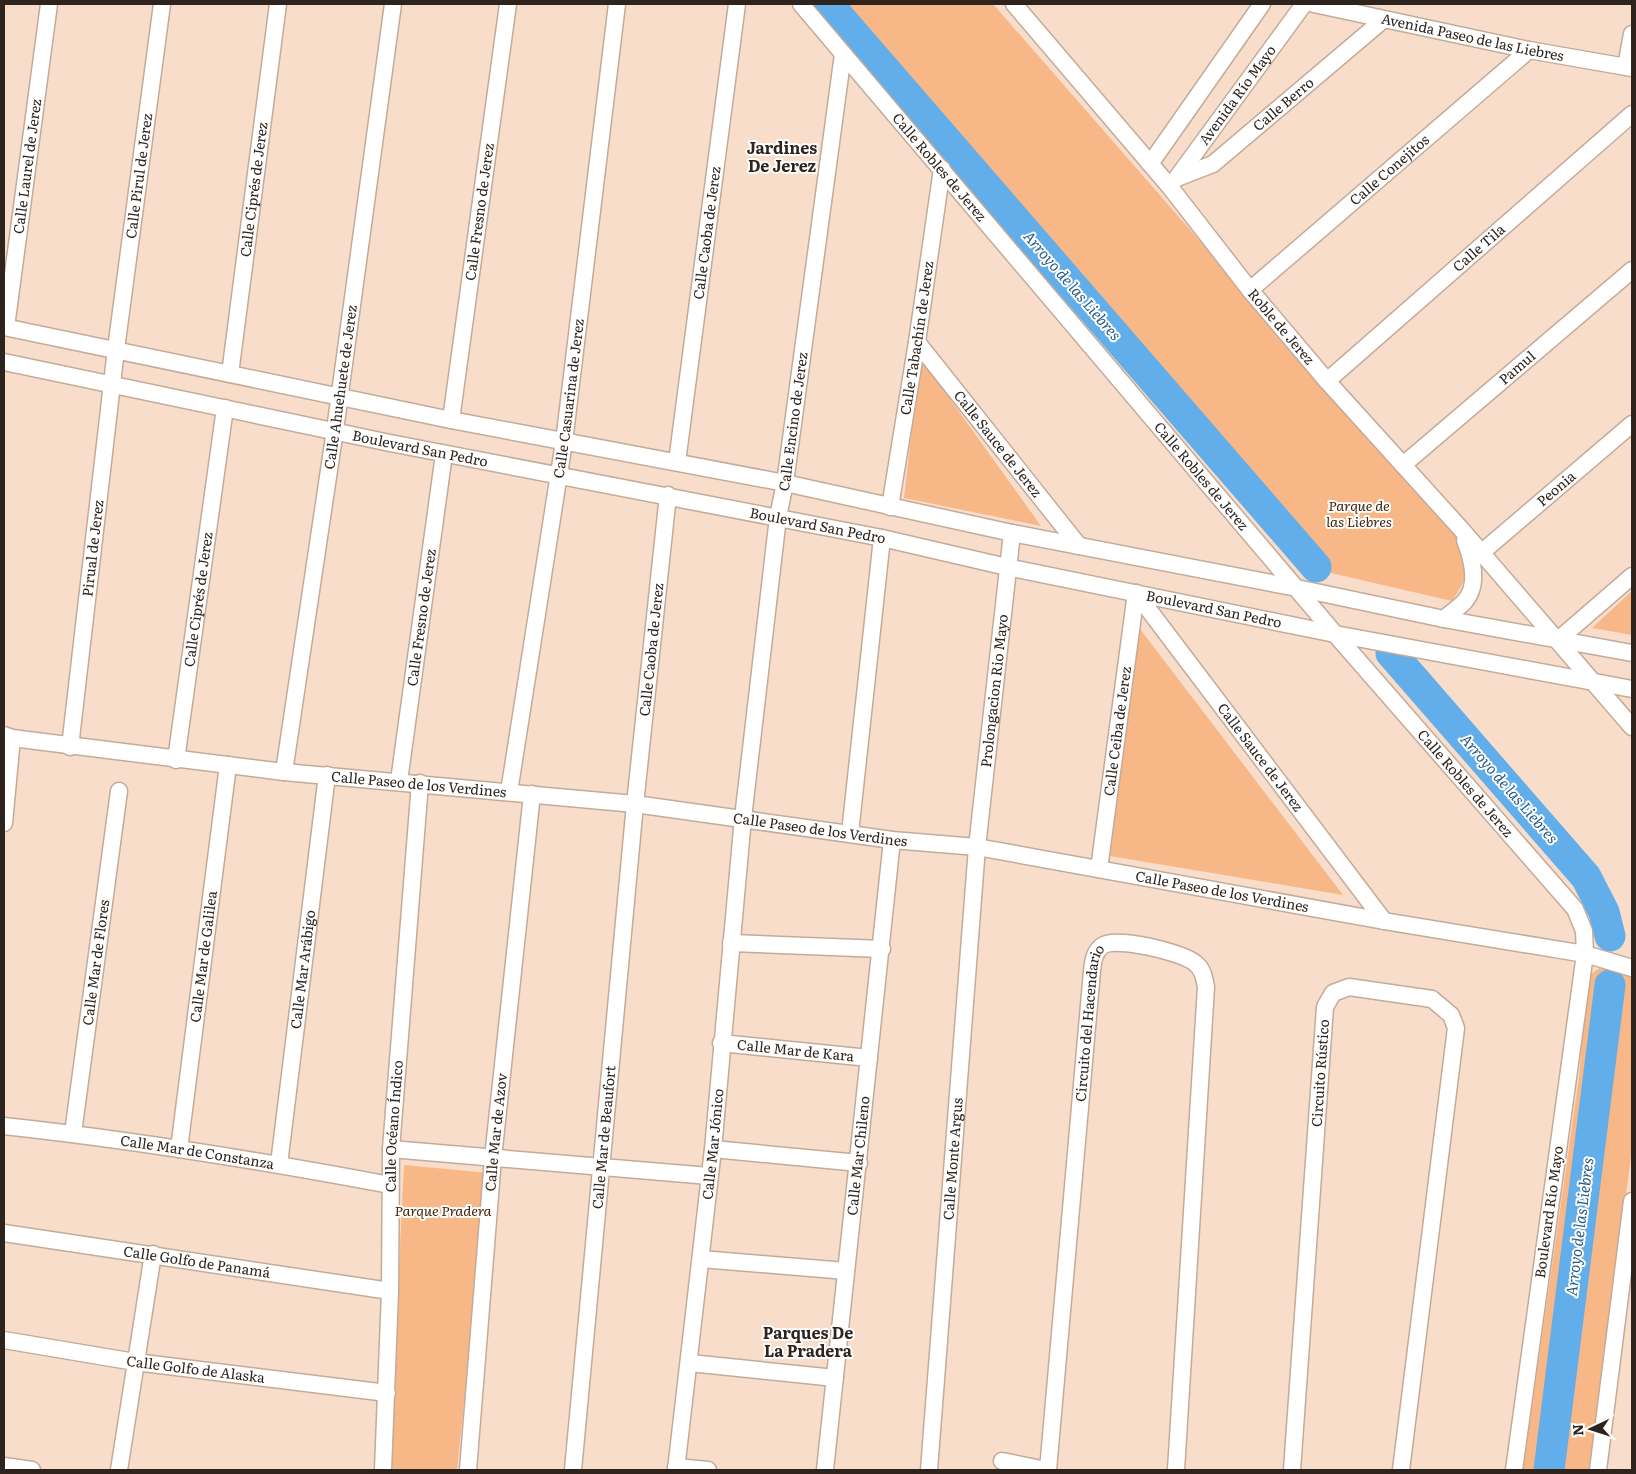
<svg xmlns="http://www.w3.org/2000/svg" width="1636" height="1474" font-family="Literata,serif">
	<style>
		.green { fill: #f8b787 }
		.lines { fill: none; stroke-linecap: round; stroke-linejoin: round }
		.river { stroke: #61aeea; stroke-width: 31 }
		.minor-casing { stroke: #c4ab99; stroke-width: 19 }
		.minor { stroke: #fff; stroke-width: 16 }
		.labels { text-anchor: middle; stroke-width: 4; stroke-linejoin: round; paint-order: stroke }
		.street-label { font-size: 14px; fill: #2e241d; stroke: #fff }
		.park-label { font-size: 14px; font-style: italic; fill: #44250c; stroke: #fff }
		.water-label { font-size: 15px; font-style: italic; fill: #255c85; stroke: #fff }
		.quarter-label { font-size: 16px; font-weight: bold; fill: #2e241d; stroke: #fff }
	</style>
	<rect width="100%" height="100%" fill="#f7ddca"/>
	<!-- green -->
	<path class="green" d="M837,4H993L1453,531C1470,563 1473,569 1452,601L1331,573Z
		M920,357L1041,526L904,498Z
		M1632,591V635L1592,628Z
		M1137,625L1343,895L1110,856Z
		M1601,967L1632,977V1148L1591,1470H1523L1579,1077L1588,976Z
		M404,1165L488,1173L457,1470H389Z"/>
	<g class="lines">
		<!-- river -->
		<path class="river" d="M828,4L1316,567
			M1391,653L1586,877L1604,912L1610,936
			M1549,1470L1610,985"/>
		<!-- minor casing -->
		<g class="minor-casing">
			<g id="minor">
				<path id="s1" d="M801,4L1335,634L1575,909L1584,931L1585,954L1514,1470"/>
				<path id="s2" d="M1014,4L1170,187L1250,290L1327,381L1461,529L1632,727"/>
				<path id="s3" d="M1314,4L1529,50L1632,68"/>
				<path d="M1626,67L1632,34"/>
				<path d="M1150,164L1262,4"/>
				<path id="s4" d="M1177,178L1213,164L1383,20"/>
				<path id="s5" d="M1176,179L1304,4"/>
				<path id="s6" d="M1250,290L1529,50"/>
				<path d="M4,327L451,420L785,483L1012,533L1297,588L1444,619L1632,653"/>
				<path id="s7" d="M6,327L49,4"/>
				<path id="s8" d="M917,342L1079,546"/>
				<path id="s9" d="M4,362L390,443L882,538L1007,567L1335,634L1632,689"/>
				<path id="s10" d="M230,374L278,4"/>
				<path id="s11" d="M1327,381L1632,114"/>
				<path id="s12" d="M451,420L508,4"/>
				<path id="s13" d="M677,462L737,4"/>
				<path id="s14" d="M1403,465L1632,270"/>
				<path id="s15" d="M890,507L917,342L942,169"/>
				<path id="s16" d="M1481,553L1632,424"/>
				<path id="s17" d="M1136,593L1384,921"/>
				<path d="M1444,619C1450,613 1459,608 1465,601C1479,585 1472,558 1465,540"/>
				<path d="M1558,640L1632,576"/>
				<path id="s18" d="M4,735L12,738L284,772L635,804L892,840L977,847L1384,921L1585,954L1632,968"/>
				<path id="s19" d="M70,747L116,349L162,4"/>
				<path id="s20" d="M176,760L225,408"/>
				<path id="s21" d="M284,772L335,430L393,4"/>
				<path id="s22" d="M399,781L444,454"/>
				<path id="s23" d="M509,792L564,442L617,4"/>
				<path d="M4,823L12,738"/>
				<path d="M850,833L882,538"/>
				<path id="s24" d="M1099,869L1136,593"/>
				<path d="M731,943L882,949"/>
				<path id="s25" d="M721,1043L869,1058"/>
				<path id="s26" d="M4,1126C133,1140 262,1161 390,1185"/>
				<path id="s27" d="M73,1133L119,791"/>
				<path id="s28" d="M179,1149L228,765"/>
				<path d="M391,1149L709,1176"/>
				<path d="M713,1149L859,1163"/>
				<path id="s29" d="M279,1164L327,775"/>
				<path id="s30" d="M4,1233L390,1291"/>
				<path d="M701,1259L846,1271"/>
				<path id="s31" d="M4,1340L135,1362L387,1393"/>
				<path d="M690,1363L835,1378"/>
				<path d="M1002,1461L1046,1470"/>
				<path d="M4,1466L32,1470"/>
				<path d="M676,1467L708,1470"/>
				<path d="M119,1470L153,1254"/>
				<path id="s32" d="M383,1470L390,1291L391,1149L420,783"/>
				<path id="s33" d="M468,1470L493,1158L532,794"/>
				<path id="s34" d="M573,1470L635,804L668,495"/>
				<path id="s35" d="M676,1470L713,1149L743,818L778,517L785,483L843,54"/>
				<path id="s36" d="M825,1470L892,840"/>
				<path id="s37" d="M929,1470L977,847L1012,533"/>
				<path id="s38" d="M1048,1470L1092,971C1093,962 1094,952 1102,946C1115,936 1182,952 1195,963C1203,969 1204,977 1206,987L1176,1470"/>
				<path id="s39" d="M1292,1470L1325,1007L1333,993L1349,987L1432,999L1451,1015L1456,1028L1401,1470"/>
				<path d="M1598,1470L1632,1201"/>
			</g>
		</g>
		<!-- minor -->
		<use href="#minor" class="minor"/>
	</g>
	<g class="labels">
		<!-- street labels -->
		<g class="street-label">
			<text dy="5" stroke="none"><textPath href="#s3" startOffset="162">Avenida Paseo de las Liebres</textPath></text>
			<text dy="5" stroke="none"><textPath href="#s5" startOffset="104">Avenida Río Mayo</textPath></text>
			<text dy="5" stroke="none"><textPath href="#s4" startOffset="131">Calle Berro</textPath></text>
			<text dy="5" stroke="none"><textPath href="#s7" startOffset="162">Calle Laurel de Jerez</textPath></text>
			<text dy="5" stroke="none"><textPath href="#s1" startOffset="214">Calle Robles de Jerez</textPath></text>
			<text dy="5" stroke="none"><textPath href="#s6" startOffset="184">Calle Conejitos</textPath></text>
			<text dy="5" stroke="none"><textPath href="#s19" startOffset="575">Calle Pirul de Jerez</textPath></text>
			<text dy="5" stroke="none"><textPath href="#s10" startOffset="186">Calle Ciprés de Jerez</textPath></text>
			<text dy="5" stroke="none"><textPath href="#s12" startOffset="210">Calle Fresno de Jerez</textPath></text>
			<text dy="5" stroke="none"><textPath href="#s13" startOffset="231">Calle Caoba de Jerez</textPath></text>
			<text dy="5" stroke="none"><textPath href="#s11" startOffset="202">Calle Tila</textPath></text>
			<text dy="5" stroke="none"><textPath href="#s2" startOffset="419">Roble de Jerez</textPath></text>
			<text dy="5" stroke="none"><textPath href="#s15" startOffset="171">Calle Tabachín de Jerez</textPath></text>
			<text dy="5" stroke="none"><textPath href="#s14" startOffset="150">Pamul</textPath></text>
			<text dy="5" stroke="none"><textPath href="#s21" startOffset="389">Calle Ahuehuete de Jerez</textPath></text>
			<text dy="5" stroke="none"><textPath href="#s23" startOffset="398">Calle Casuarina de Jerez</textPath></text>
			<text dy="5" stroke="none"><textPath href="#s35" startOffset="1055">Calle Encino de Jerez</textPath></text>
			<text dy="5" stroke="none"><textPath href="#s8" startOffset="130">Calle Sauce de Jerez</textPath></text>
			<text dy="5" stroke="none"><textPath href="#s9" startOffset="425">Boulevard San Pedro</textPath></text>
			<text dy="5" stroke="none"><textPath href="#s1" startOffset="619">Calle Robles de Jerez</textPath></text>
			<text dy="5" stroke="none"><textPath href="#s16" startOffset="99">Peonia</textPath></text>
			<text dy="5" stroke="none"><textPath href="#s9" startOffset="830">Boulevard San Pedro</textPath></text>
			<text dy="5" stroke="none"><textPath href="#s19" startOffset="200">Pirual de Jerez</textPath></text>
			<text dy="5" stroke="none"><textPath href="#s20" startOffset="162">Calle Ciprés de Jerez</textPath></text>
			<text dy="5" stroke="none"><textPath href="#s9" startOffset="1235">Boulevard San Pedro</textPath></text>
			<text dy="5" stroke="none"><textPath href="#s22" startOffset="165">Calle Fresno de Jerez</textPath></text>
			<text dy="5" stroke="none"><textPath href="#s34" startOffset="824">Calle Caoba de Jerez</textPath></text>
			<text dy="5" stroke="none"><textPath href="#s37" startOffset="782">Prolongacion Rio Mayo</textPath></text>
			<text dy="5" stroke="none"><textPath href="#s24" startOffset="139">Calle Ceiba de Jerez</textPath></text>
			<text dy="5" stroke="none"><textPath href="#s17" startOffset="206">Calle Sauce de Jerez</textPath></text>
			<text dy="5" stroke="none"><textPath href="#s1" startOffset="1024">Calle Robles de Jerez</textPath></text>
			<text dy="5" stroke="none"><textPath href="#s18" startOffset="418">Calle Paseo de los Verdines</textPath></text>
			<text dy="5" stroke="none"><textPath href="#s18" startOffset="822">Calle Paseo de los Verdines</textPath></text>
			<text dy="5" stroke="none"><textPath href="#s18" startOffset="1229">Calle Paseo de los Verdines</textPath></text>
			<text dy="5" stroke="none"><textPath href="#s28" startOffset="194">Calle Mar de Galilea</textPath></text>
			<text dy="5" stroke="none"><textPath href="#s27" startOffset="172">Calle Mar de Flores</textPath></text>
			<text dy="5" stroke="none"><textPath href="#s29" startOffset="196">Calle Mar Arábigo</textPath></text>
			<text dy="5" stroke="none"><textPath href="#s38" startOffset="449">Circuito del Hacendario</textPath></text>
			<text dy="5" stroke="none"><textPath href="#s25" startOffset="75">Calle Mar de Kara</textPath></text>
			<text dy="5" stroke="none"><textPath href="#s39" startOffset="398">Circuito Rústico</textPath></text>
			<text dy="5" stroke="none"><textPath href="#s32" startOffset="344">Calle Océano Índico</textPath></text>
			<text dy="5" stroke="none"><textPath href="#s33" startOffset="339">Calle Mar de Azov</textPath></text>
			<text dy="5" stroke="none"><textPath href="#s34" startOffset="334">Calle Mar de Beaufort</textPath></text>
			<text dy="5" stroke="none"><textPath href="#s35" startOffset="328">Calle Mar Jónico</textPath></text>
			<text dy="5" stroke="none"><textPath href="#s26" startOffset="195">Calle Mar de Constanza</textPath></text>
			<text dy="5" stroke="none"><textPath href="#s36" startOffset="316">Calle Mar Chileno</textPath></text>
			<text dy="5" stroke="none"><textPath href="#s37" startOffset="312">Calle Monte Argus</textPath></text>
			<text transform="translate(1549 1212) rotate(-82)" y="5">Boulevard Río Mayo</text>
			<text dy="5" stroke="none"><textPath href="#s30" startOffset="195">Calle Golfo de Panamá</textPath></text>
			<text dy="5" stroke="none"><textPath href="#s31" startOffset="194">Calle Golfo de Alaska</textPath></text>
		</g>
		<!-- park labels -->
		<g class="park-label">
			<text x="1359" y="511">Parque de<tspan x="1359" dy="16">las Liebres</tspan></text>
			<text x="443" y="1216">Parque Pradera</text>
		</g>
		<!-- water labels -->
		<g class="water-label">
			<text transform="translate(1072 286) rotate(49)" y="5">Arroyo de las Liebres</text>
			<text transform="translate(1509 789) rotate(49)" y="5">Arroyo de las Liebres</text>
			<text transform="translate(1580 1227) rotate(-83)" y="5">Arroyo de las Liebres</text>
		</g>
		<!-- quarter labels -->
		<g class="quarter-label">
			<text x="782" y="154">Jardines<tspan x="782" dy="18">De Jerez</tspan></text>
			<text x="808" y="1339">Parques De<tspan x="808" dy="18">La Pradera</tspan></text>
		</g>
	</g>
	<!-- border -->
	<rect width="1636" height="1474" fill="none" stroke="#2e241d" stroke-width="10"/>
	<!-- north arrow -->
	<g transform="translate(1591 1429) rotate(266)" stroke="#ffffff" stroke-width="4" paint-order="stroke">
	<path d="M0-4L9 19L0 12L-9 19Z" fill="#2e241d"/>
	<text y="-8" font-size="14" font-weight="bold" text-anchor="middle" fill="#2e241d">N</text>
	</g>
</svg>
